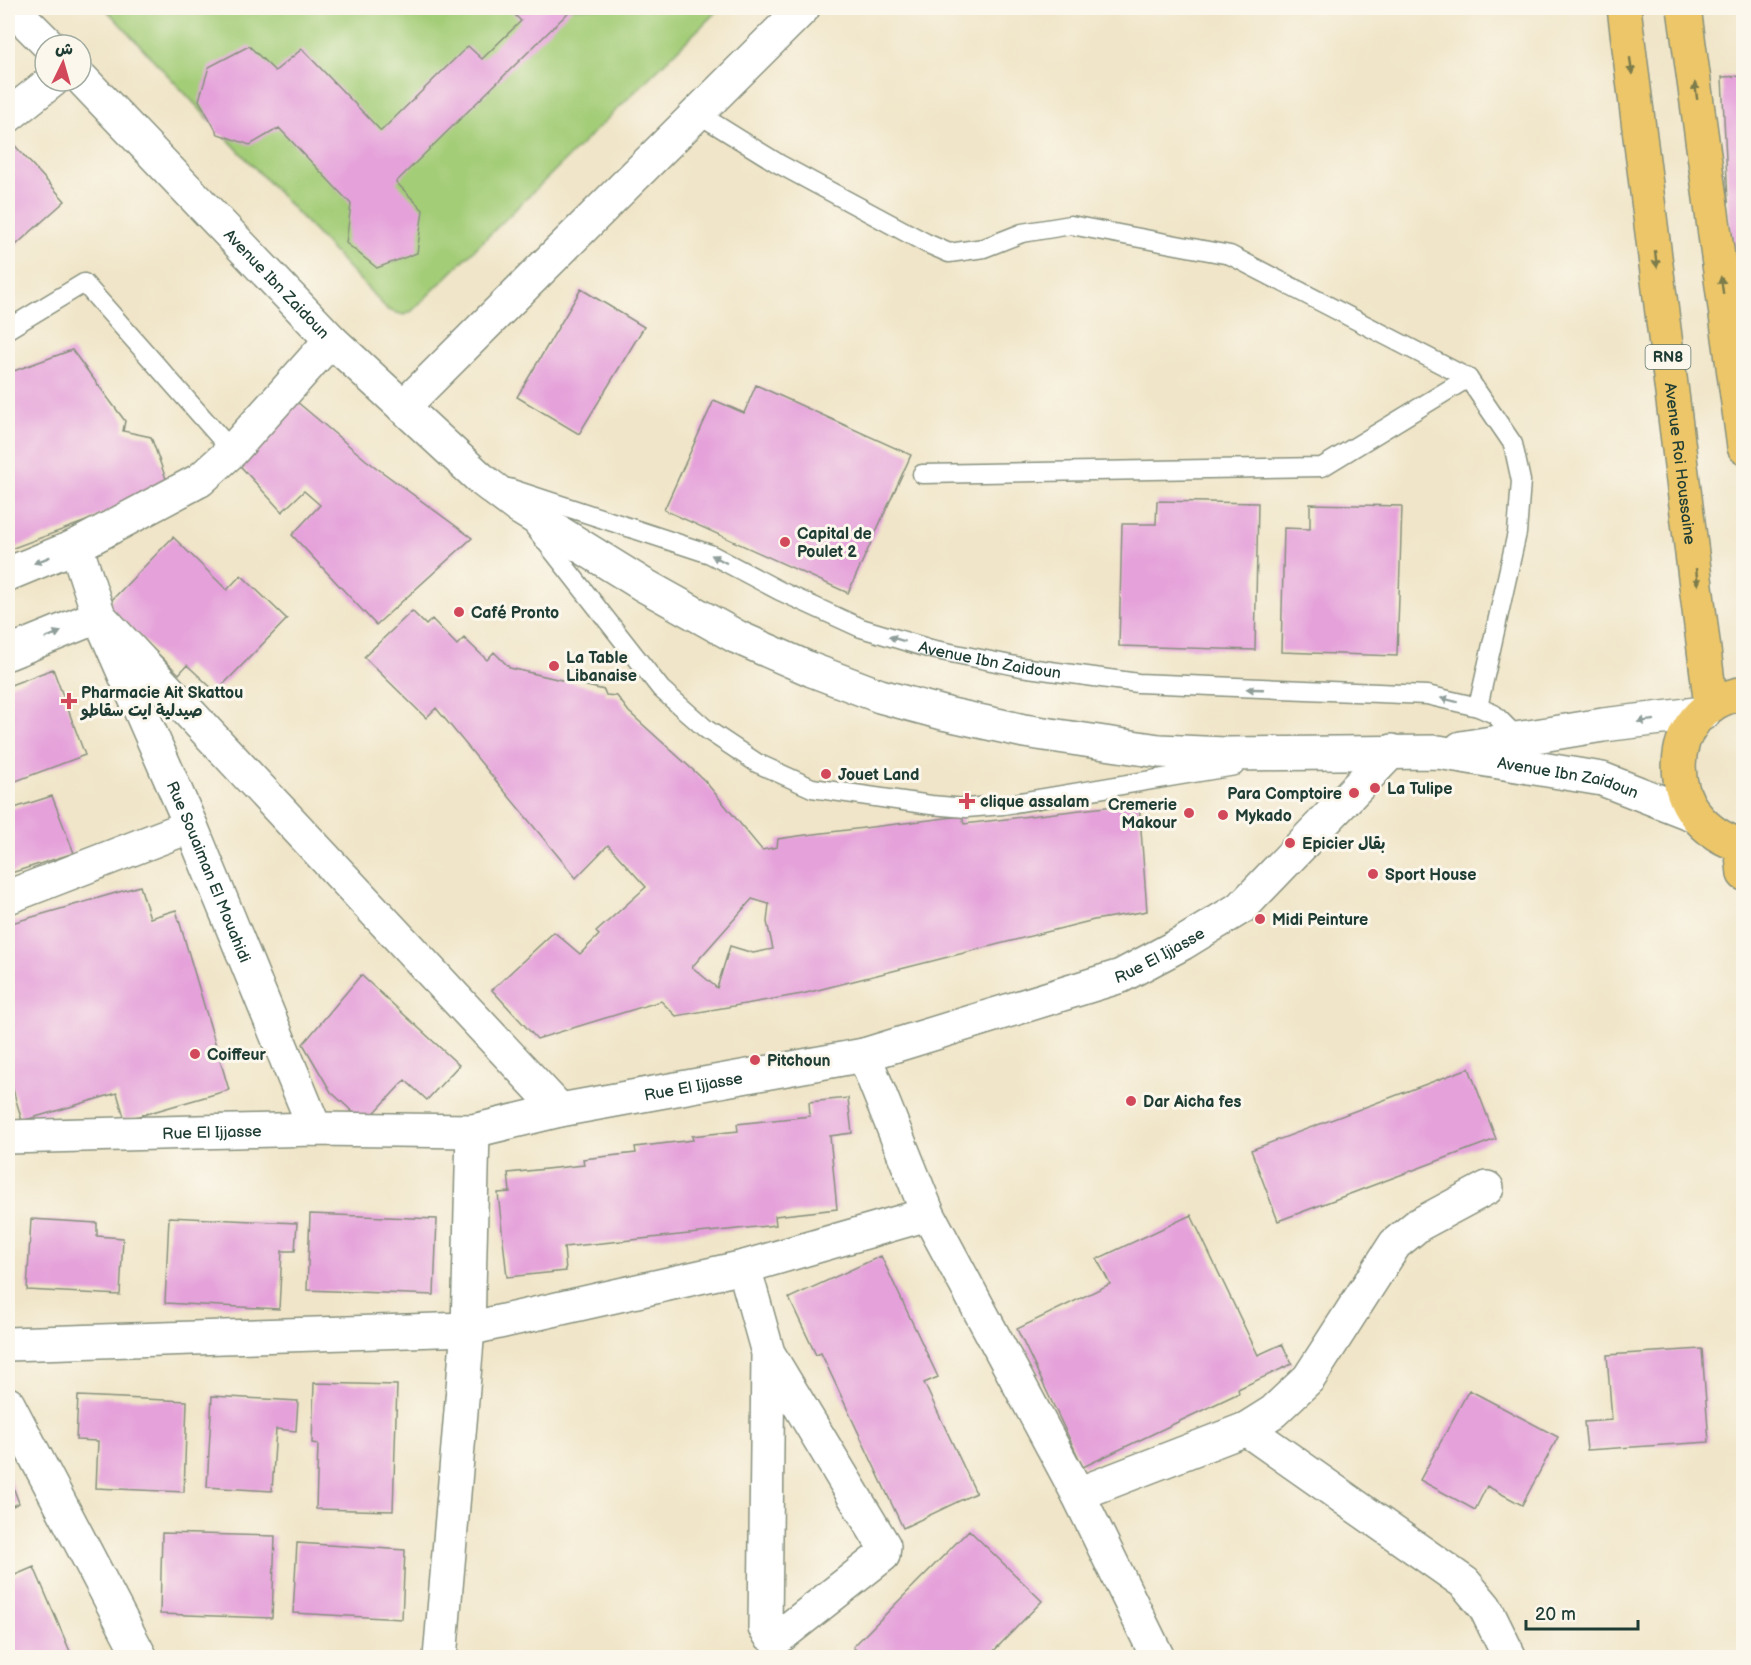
<svg xmlns="http://www.w3.org/2000/svg" width="1751" height="1665" font-family="'Balsamiq Sans','Playpen Sans Arabic',sans-serif">
	<style>
		.green { fill: #a4cd78; stroke: #628556; stroke-width: 1.5 }
		.building { fill: #e5a2da; fill-rule: evenodd }
		.lines { fill: none; stroke-linecap: round; stroke-linejoin: round }
		.service-casing { stroke: #88917e; stroke-width: 21 }
		.minor-casing { stroke: #88917e; stroke-width: 36 }
		.tertiary-casing { stroke: #88917e; stroke-width: 36 }
		.primary-casing { stroke: #88917e; stroke-width: 36 }
		.service { stroke: #fff; stroke-width: 18 }
		.minor { stroke: #fff; stroke-width: 33 }
		.tertiary { stroke: #fff; stroke-width: 33 }
		.primary { stroke: #ecc669; stroke-width: 33 }
		.oneway { fill: #7b7b4c }
		.oneway2 { fill: #8f9e9a }
		.poi-dot { fill: #d1495b; stroke: #fbf7ec; stroke-width: 2 }
		.labels { text-anchor: middle; stroke-width: 6; stroke-linejoin: round; paint-order: stroke }
		.shield { fill: #fbf7ec; stroke: #61756b; stroke-width: 1.5 }
		.shield-label { font-size: 15px; font-weight: bold; fill: #1f3d34 }
		.street-label { font-size: 16px; fill: #1f3d34; stroke: #fbf7ec }
		.poi-label { font-size: 16px; font-weight: bold; fill: #1f3d34; stroke: #fbf7ec; text-anchor: start }
	</style>
	<rect width="100%" height="100%" fill="#fbf7ec"/>
	<filter id="ink" filterUnits="userSpaceOnUse"><feTurbulence type="fractalNoise" baseFrequency=".0167" numOctaves="2"/><feDisplacementMap in="SourceGraphic" scale="12" xChannelSelector="R" yChannelSelector="G"/><feConvolveMatrix kernelMatrix="1 2 1 2 8 2 1 2 1" color-interpolation-filters="sRGB"/></filter>
	<filter id="wash" filterUnits="userSpaceOnUse"><feTurbulence type="fractalNoise" baseFrequency=".008" numOctaves="4" result="noise"/><feDisplacementMap in="SourceGraphic" scale="24" xChannelSelector="R" yChannelSelector="G"/><feGaussianBlur stdDeviation="1.35" result="paint"/><feColorMatrix in="noise" values="0 0 0 0 0 0 0 0 0 0 0 0 0 0 0 0 0 1.4 0 .05"/><feComposite in="paint" operator="in"/></filter>
	<g filter="url(#wash)">
		<rect width="100%" height="100%" fill="#f0e5c8"/>
		<!-- green -->
		<path class="green" d="M105,8H720L412,311L404,315L388,310Z"/>
		<g id="blocks">
			<!-- building -->
			<path class="building" d="M508,8H573L396,182L423,210L417,253L377,268L346,243L351,204L279,128L250,145L218,134L199,100L209,67L249,46L275,71L302,49L381,131L468,46L482,59L521,21Z
				M1744,76V366H1736L1722,77Z
				M8,138L65,201L8,252Z
				M581,289L644,327L579,434L517,397Z
				M72,350L125,421L123,431L151,437L170,490L8,550V373Z
				M756,385L911,455L848,593L664,510L714,400L744,413Z
				M296,401L366,460L472,538L376,625L292,535L320,505L304,491L282,512L234,459Z
				M1157,501L1258,503L1255,650L1119,646L1122,524H1156Z
				M1310,504L1402,506L1397,656L1281,652L1284,528L1310,529Z
				M173,537L227,590L241,575L287,619L216,692L187,665L179,674L107,605Z
				M412,611L426,625L432,619L457,645L464,638L487,660L494,652L510,668L604,690L606,695L617,696L629,712L704,780L762,850L777,847L778,839L798,836L962,816L964,824L1139,803L1147,911L1094,920L802,994L676,1016L661,1001L537,1039L492,990L554,932L580,954L599,935L596,932L646,887L608,845L576,878L436,708L426,718L364,657ZM752,899L769,904L767,922L773,949L753,953L730,946L717,988L692,967Z
				M53,669L85,755L8,784V686Z
				M52,796L74,853L8,874V810Z
				M140,886L150,918L176,910L229,1090L125,1120L117,1093L22,1121L8,1072V924Z
				M361,975L459,1065L427,1100L405,1080L365,1123L331,1092L303,1044Z
				M1469,1068L1496,1139L1278,1221L1251,1150Z
				M848,1098L852,1133L830,1136L837,1209L775,1216L776,1225L564,1247L566,1271L507,1277L498,1193L510,1192L508,1173L584,1165L583,1159L636,1153L635,1147L693,1140L692,1136L738,1131L737,1124L810,1116L809,1102Z
				M310,1214L437,1219L434,1295L307,1290Z
				M1191,1215L1258,1355L1282,1344L1292,1364L1238,1389L1239,1393L1083,1467L1017,1329L1110,1284L1097,1259Z
				M169,1217L297,1223L295,1251H282L279,1309L165,1303Z
				M31,1219L97,1223V1236L123,1238L120,1295L27,1290Z
				M881,1256L938,1377L924,1383L976,1493L903,1528L821,1353L816,1355L789,1298Z
				M1702,1349L1709,1442L1587,1450L1584,1422L1612,1420L1607,1355Z
				M314,1383L397,1385L393,1511L316,1509L318,1444L312,1443Z
				M1469,1390L1558,1437L1522,1505L1487,1486L1475,1510L1420,1480Z
				M78,1396L187,1401L184,1492L96,1488L98,1441L76,1440Z
				M212,1396L298,1401L296,1431L276,1429L272,1491L207,1487Z
				M8,1473L19,1503L8,1508Z
				M969,1530L1042,1601L987,1658H864L853,1647Z
				M162,1533L275,1536L272,1618L160,1614Z
				M297,1543L405,1550L402,1619L293,1613Z
				M34,1567L72,1656L69,1658H8V1578Z"/>
		</g>
	</g>
	<g filter="url(#ink)">
		<use href="#blocks" fill-opacity="0" stroke="#88917e" stroke-width="1.5"/>
		<g class="lines">
			<!-- service casing -->
			<g class="service-casing">
				<g id="service">
					<path d="M697,113L779,164L926,243L949,253L984,248L1022,233L1071,225L1230,255L1468,378L1513,444L1521,481L1517,533L1478,707"/>
					<path d="M8,329L84,283L232,451"/>
					<path d="M922,474L1322,467L1468,378"/>
					<path id="s1" d="M509,488L710,554L780,591L861,628L931,649L1021,667L1138,683L1427,695L1478,707L1494,714L1517,737"/>
					<path d="M534,527L661,689L706,729L757,763L812,788L931,805L966,808L1003,805L1235,766"/>
				</g>
			</g>
			<!-- minor casing -->
			<g class="minor-casing">
				<g id="minor">
					<path d="M8,116L52,81"/>
					<path d="M403,407L803,8"/>
					<path id="s2" d="M76,546L99,616L191,826L315,1129"/>
					<path d="M8,574L76,546L200,480L232,451L331,340"/>
					<path d="M8,653L99,616L560,1110"/>
					<path d="M8,897L191,826"/>
					<path d="M864,1055L928,1214L1078,1494L1158,1658"/>
					<path id="s3" d="M8,1137L315,1129L473,1131L560,1110L864,1055L1121,976L1183,943L1242,907L1392,751"/>
					<path d="M744,1267L768,1353L884,1546L883,1555L779,1637L770,1635L765,1628L768,1353"/>
					<path d="M8,1344L468,1329L744,1267L928,1214"/>
					<path d="M8,1404L141,1658"/>
					<path d="M1246,1429L1465,1583L1485,1607L1510,1658"/>
					<path d="M1078,1494L1246,1429L1273,1412L1309,1378L1395,1244L1418,1225L1487,1188"/>
					<path d="M440,1658L468,1329L473,1131"/>
				</g>
			</g>
			<!-- tertiary casing -->
			<g class="tertiary-casing">
				<g id="tertiary">
					<path d="M12,8L49,45"/>
					<path id="s4" d="M81,78L331,340L481,479L518,507L642,584L737,637L812,670L880,696L947,714L1024,731L1159,751L1225,754L1438,752L1602,779L1694,815"/>
					<path d="M1461,748L1603,725L1704,713"/>
				</g>
			</g>
			<!-- primary casing -->
			<g class="primary-casing">
				<g id="primary">
					<path id="s5" d="M1624,8L1711,706"/>
					<path d="M1684,8L1744,447"/>
					<path d="M1744,693C1657,708 1658,823 1744,846"/>
					<path d="M1741,845L1744,874"/>
				</g>
			</g>
			<!-- service -->
			<use href="#service" class="service"/>
			<!-- minor -->
			<use href="#minor" class="minor"/>
			<!-- tertiary -->
			<use href="#tertiary" class="tertiary"/>
			<!-- primary -->
			<use href="#primary" class="primary"/>
		</g>
		<!-- one-way arrows -->
		<defs><path id="oneway-solid" d="M-6-.8H1V-3.2L6.5 0L1 3.2V.8H-6Z" transform="scale(1.5)"/></defs>
		<g class="oneway">
			<use href="#oneway-solid" transform="translate(1631 66) rotate(83)"/>
			<use href="#oneway-solid" transform="translate(1696 91) rotate(-98)"/>
			<use href="#oneway-solid" transform="translate(1656 259) rotate(83)"/>
			<use href="#oneway-solid" transform="translate(1722 285) rotate(-98)"/>
			<use href="#oneway-solid" transform="translate(1697 577) rotate(83)"/>
		</g>
		<g class="oneway2">
			<use href="#oneway-solid" transform="translate(719 559) rotate(-152)"/>
			<use href="#oneway-solid" transform="translate(42 560) rotate(158)"/>
			<use href="#oneway-solid" transform="translate(53 635) rotate(-22)"/>
			<use href="#oneway-solid" transform="translate(897 639) rotate(-163)"/>
			<use href="#oneway-solid" transform="translate(1255 689) rotate(-178)"/>
			<use href="#oneway-solid" transform="translate(1449 700) rotate(-166)"/>
			<use href="#oneway-solid" transform="translate(1646 721) rotate(173)"/>
		</g>
	</g>
	<!-- markers -->
	<g class="poi-dot">
		<circle cx="785" cy="542" r="6"/>
		<circle cx="459" cy="612" r="6"/>
		<circle cx="554" cy="666" r="6"/>
		<path d="M66 692h6v6h6v6h-6v6h-6v-6h-6v-6h6z"/>
		<circle cx="826" cy="774" r="6"/>
		<circle cx="1375" cy="788" r="6"/>
		<circle cx="1354" cy="793" r="6"/>
		<path d="M964 792h6v6h6v6h-6v6h-6v-6h-6v-6h6z"/>
		<circle cx="1189" cy="813" r="6"/>
		<circle cx="1223" cy="815" r="6"/>
		<circle cx="1290" cy="843" r="6"/>
		<circle cx="1373" cy="874" r="6"/>
		<circle cx="1260" cy="919" r="6"/>
		<circle cx="195" cy="1054" r="6"/>
		<circle cx="755" cy="1060" r="6"/>
		<circle cx="1131" cy="1101" r="6"/>
	</g>
	<g class="labels">
		<!-- shield labels -->
		<rect class="shield" x="1645.5" y="345" width="45" height="24" rx="4.5"/>
		<g class="shield-label">
			<text x="1668" y="362">RN8</text>
		</g>
		<!-- street labels -->
		<g class="street-label">
			<text dy="6" stroke="none"><textPath href="#s4" startOffset="284">Avenue Ibn Zaidoun</textPath></text>
			<text dy="6" stroke="none"><textPath href="#s5" startOffset="459">Avenue Roi Houssaine</textPath></text>
			<text dy="6" stroke="none"><textPath href="#s1" startOffset="513">Avenue Ibn Zaidoun</textPath></text>
			<text dy="6" stroke="none"><textPath href="#s4" startOffset="1719">Avenue Ibn Zaidoun</textPath></text>
			<text dy="6" stroke="none"><textPath href="#s2" startOffset="352">Rue Souaiman El Mouahidi</textPath></text>
			<text dy="6" stroke="none"><textPath href="#s3" startOffset="1176">Rue El Ijjasse</textPath></text>
			<text dy="6" stroke="none"><textPath href="#s3" startOffset="690">Rue El Ijjasse</textPath></text>
			<text dy="6" stroke="none"><textPath href="#s3" startOffset="204">Rue El Ijjasse</textPath></text>
		</g>
		<!-- poi labels -->
		<g class="poi-label">
			<text x="797" y="539">Capital de<tspan x="797" dy="18">Poulet 2</tspan></text>
			<text x="471" y="618">Café Pronto</text>
			<text x="566" y="663">La Table<tspan x="566" dy="18">Libanaise</tspan></text>
			<text x="81" y="698">Pharmacie Ait Skattou<tspan x="81" dy="18">صيدلية ايت سقاطو</tspan></text>
			<text x="838" y="780">Jouet Land</text>
			<text x="1387" y="794">La Tulipe</text>
			<text x="1342" y="799" text-anchor="end">Para Comptoire</text>
			<text x="980" y="807">clique assalam</text>
			<text x="1177" y="810" text-anchor="end">Cremerie<tspan x="1177" dy="18">Makour</tspan></text>
			<text x="1235" y="821">Mykado</text>
			<text x="1302" y="849">Epicier بقال</text>
			<text x="1385" y="880">Sport House</text>
			<text x="1272" y="925">Midi Peinture</text>
			<text x="207" y="1060">Coiffeur</text>
			<text x="767" y="1066">Pitchoun</text>
			<text x="1143" y="1107">Dar Aicha fes</text>
		</g>
	</g>
	<!-- margin -->
	<rect width="1751" height="1665" fill="none" stroke="#fbf7ec" stroke-width="30"/>
	<!-- north arrow -->
	<g transform="translate(63 63) rotate(5)"><circle r="28" fill="#fbf7ec" stroke="#a3ada2" stroke-width="1.5"/>
	<path d="M0-4.5L10 22L0 15L-10 22Z" fill="#d1495b"/>
	<text y="-9" font-size="16" font-weight="bold" text-anchor="middle" fill="#1f3d34">ش</text>
	</g>
	<!-- scale -->
	<path d="M1526 1620v9h112v-9" fill="none" stroke="#1f3d34" stroke-width="3"/>
	<text x="1535" y="1620" font-size="18" fill="#1f3d34" stroke="#fbf7ec" stroke-width="4.5" paint-order="stroke">20 m</text>
</svg>
